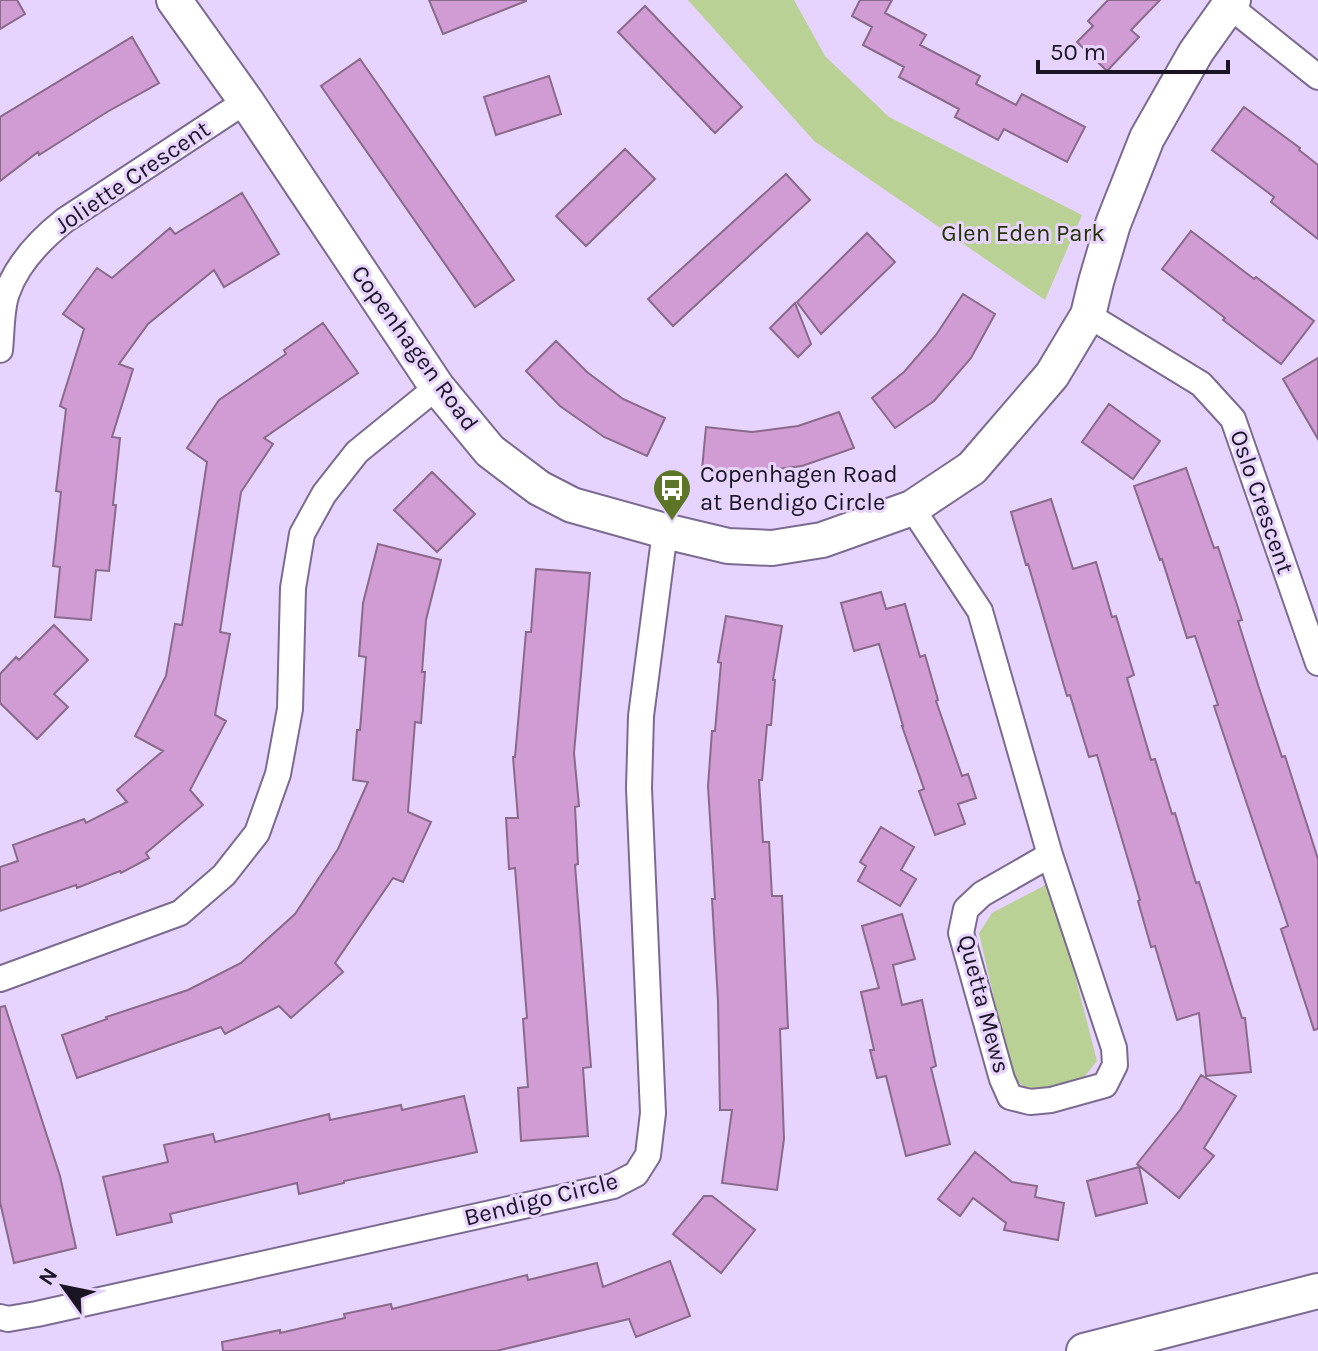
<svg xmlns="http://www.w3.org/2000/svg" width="1318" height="1351" font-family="Karla,sans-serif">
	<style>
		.green { fill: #b9d194 }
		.building { fill: #d19cd3; stroke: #896a8a; stroke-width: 2 }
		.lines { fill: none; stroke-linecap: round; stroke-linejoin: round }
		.street-casing { stroke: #7c6b90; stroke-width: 28 }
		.secondary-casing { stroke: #7c6b90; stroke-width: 38 }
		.street { stroke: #fff; stroke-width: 24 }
		.secondary { stroke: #fff; stroke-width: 34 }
		.labels { text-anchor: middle; stroke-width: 6; stroke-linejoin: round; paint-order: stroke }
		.street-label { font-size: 24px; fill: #1b1423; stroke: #e6d3fe }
		.park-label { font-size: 24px; fill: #243300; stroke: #e6d3fe }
		.poi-label { font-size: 24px; fill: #1b1423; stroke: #e6d3fe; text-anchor: start }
	</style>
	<rect width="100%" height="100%" fill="#e6d3fe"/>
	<!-- green -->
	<path class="green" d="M688,0H794L825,56L889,117L1082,215L1045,300L814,141Z
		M1051,882L1097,1061L1081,1081L1028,1090L1012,1077L979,933L992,913Z"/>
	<!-- building -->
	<path class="building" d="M0,0H17L25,14L0,29Z
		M429,0H526V1L443,34Z
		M860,0H892L885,13L926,35L920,45L980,76L976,84L1016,105L1022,94L1085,127L1067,162L1004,129L998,140L955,117L959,109L899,77L904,67L863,45L872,27L852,16Z
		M1108,0H1160L1131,30L1139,37L1107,71L1077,42L1093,26L1088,21Z
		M645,6L742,107L715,133L618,32Z
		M132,37L159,83L107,112L39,155L38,152L0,181V117Z
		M360,59L514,280L475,307L321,86Z
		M549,76L561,114L496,135L484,97Z
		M1244,107L1300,148L1299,150L1318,165V239L1271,202L1274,197L1212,150Z
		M625,149L655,179L586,246L556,216Z
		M786,174L810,200L673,326L648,299Z
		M242,193L279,254L224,287L214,270L148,324L119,364L133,369L112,437L120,438L113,505H116L109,571L96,570L91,620L55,617L60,567L53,566L61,492L56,491L66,409L60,406L84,329L63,314L97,268L112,278L170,228L175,234Z
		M1191,231L1254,279L1256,277L1314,321L1281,364L1223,320L1225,318L1162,269Z
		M867,233L895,262L821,334L797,302Z
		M963,294L995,314L971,358L934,401L895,428L872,398L904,372L936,335Z
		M795,303L811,344L798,357L770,328Z
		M323,323L358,373L264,438L273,444L241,492L220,632L230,634L215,715L226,721L190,790L203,805L146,853L149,858L121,873L120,871L77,888L76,885L0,911V867L18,861L13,845L84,819L86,823L127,802L117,790L163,751L135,736L166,676L175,624L182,625L207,462L187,448L219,400L286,354L284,350Z
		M556,341L587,372L623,399L665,418L647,456L604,437L560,406L526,371Z
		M1318,358V439L1283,379Z
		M1109,404L1160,441L1133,479L1082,442Z
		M839,412L854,448L802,466L751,472L702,469L706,427L752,432L798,426Z
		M1186,468L1214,548L1218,547L1242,620L1238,621L1260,691L1282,757L1285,756L1318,859V1029L1314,1030L1281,929L1288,926L1214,706L1218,705L1195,636L1187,638L1162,559L1160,560L1134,486Z
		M432,472L475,514L437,552L394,510Z
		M1051,499L1073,569L1096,562L1112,617L1116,616L1134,675L1127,678L1151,760L1155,759L1172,814L1175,813L1196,883L1199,882L1242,1018H1245L1251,1072L1206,1076L1199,1013L1177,1020L1155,946L1151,947L1138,901L1140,900L1097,755L1089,757L1070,695L1067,696L1028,564L1026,565L1011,512Z
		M378,544L441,560L426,620L422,672H425L421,723L415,722L408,812L431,822L403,882L393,878L335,963L343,972L291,1018L279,1006L225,1034L221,1027L77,1078L62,1035L107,1019L106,1017L188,990L241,963L295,914L338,849L368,782L353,780L357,730H360L366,657L359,656L363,603Z
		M536,569L590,573L574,753L579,806L575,807L578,864L575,865L591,1067L583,1068L588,1136L521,1141L518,1088L528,1087L523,1019L527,1018L515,868L509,869L506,818H518L513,757H515L526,632H531Z
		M881,592L886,609L905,604L920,657L925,655L938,700L936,701L962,776L968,774L976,798L958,804L965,824L935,835L919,791L924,789L902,726H903L879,644L854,651L841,603Z
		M726,616L782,626L773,680H775L771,725H767L762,780H759L763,842H769L772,896H782L788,1028L780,1029L784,1139L777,1190L722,1183L732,1110H720L718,1001L712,899H715L708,786L712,731H715L721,663L718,662Z
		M54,625L88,660L54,694L68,707L37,739L0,703V674L16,657L19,660Z
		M881,827L914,847L901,870L916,879L900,906L858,881L866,866L860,862Z
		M902,914L915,959L893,965L902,1005L922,1000L936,1066L931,1068L950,1144L906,1156L886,1076L877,1078L870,1050H874L861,992L879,988L862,926Z
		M5,1006L60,1176L76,1248L14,1263L0,1202V1007Z
		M1201,1075L1236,1096L1204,1148L1214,1156L1179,1198L1137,1164L1180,1110Z
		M464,1096L477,1152L344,1181V1183L299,1194L297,1183L170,1214L172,1222L117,1235L103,1177L168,1162L164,1145L213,1134L215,1142L329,1114L330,1120L401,1105L402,1110Z
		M975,1152L1012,1182L1037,1186L1035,1197L1064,1203L1058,1240L1004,1230L1006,1223L973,1198L960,1216L938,1199Z
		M1139,1167L1147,1203L1096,1216L1087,1181Z
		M704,1196H712L755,1230L721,1273L673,1234Z
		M670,1261L690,1316L636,1337L629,1319L496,1351H223L222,1342L280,1330V1333L345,1318L344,1314L391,1304L392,1309L527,1275L528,1280L597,1263L603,1287Z"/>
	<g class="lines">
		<!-- street casing -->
		<g class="street-casing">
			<path id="street" d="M1228,5L1318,77
				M1088,315L1201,384L1233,419L1318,663
				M0,350C2,333 1,309 7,293C17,264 41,239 65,220L246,101
				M912,508L980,611L1050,855L1114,1048L1115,1065L1105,1085L1051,1100L1030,1102L1010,1097L1002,1079L961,933L966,909L982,894L1050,855
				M0,979L180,913L224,875L257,833L278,774L290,709L293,588L302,534L324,494L357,452L437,387
				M0,1317L8,1319L37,1314L613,1186L636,1174L648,1155L653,1113L639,788L641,716L665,531"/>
		</g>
		<!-- secondary casing -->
		<g class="secondary-casing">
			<path id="secondary" d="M174,0L246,101L437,387L490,451L539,488L572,505L665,531L728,546L772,548L822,540L912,508L972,468L1052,375L1088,315L1096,282L1113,224L1147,138L1196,52L1233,0
				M1084,1351L1318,1291"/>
		</g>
		<!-- street -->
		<use href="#street" class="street"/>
		<!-- secondary -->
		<use href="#secondary" class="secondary"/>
	</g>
	<!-- icons -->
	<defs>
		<g id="bus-pin" transform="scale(2)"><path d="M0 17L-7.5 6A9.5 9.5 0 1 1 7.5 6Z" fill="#5c7527" stroke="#e6d3fe"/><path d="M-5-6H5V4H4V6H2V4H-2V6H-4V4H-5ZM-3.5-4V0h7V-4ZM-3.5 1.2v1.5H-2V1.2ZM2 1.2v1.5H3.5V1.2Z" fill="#fff"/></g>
	</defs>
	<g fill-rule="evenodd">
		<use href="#bus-pin" x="672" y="488"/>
	</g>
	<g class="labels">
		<!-- street labels -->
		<g class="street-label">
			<text transform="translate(132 177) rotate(-34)" y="8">Joliette Crescent</text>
			<text transform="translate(415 348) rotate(54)" y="8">Copenhagen Road</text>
			<text transform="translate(1262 502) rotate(71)" y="8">Oslo Crescent</text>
			<text transform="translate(984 1004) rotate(75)" y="8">Quetta Mews</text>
			<text transform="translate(541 1199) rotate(-14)" y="8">Bendigo Circle</text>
		</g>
		<!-- park labels -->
		<g class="park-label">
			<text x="1023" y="241">Glen Eden Park</text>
		</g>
		<!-- poi labels -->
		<g class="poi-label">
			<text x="700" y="482">Copenhagen Road<tspan x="700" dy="28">at Bendigo Circle</tspan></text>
		</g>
	</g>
	<!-- north arrow -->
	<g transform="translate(64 1287) rotate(303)" stroke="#e6d3fe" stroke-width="6" paint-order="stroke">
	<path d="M0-6L14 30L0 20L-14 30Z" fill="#1b1423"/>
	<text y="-12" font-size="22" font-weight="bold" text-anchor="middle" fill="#1b1423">N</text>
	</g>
	<!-- scale -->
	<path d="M1038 60v12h190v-12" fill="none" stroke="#1b1423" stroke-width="4"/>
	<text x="1050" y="60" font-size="24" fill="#1b1423" stroke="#e6d3fe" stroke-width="6" paint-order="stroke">50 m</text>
</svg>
